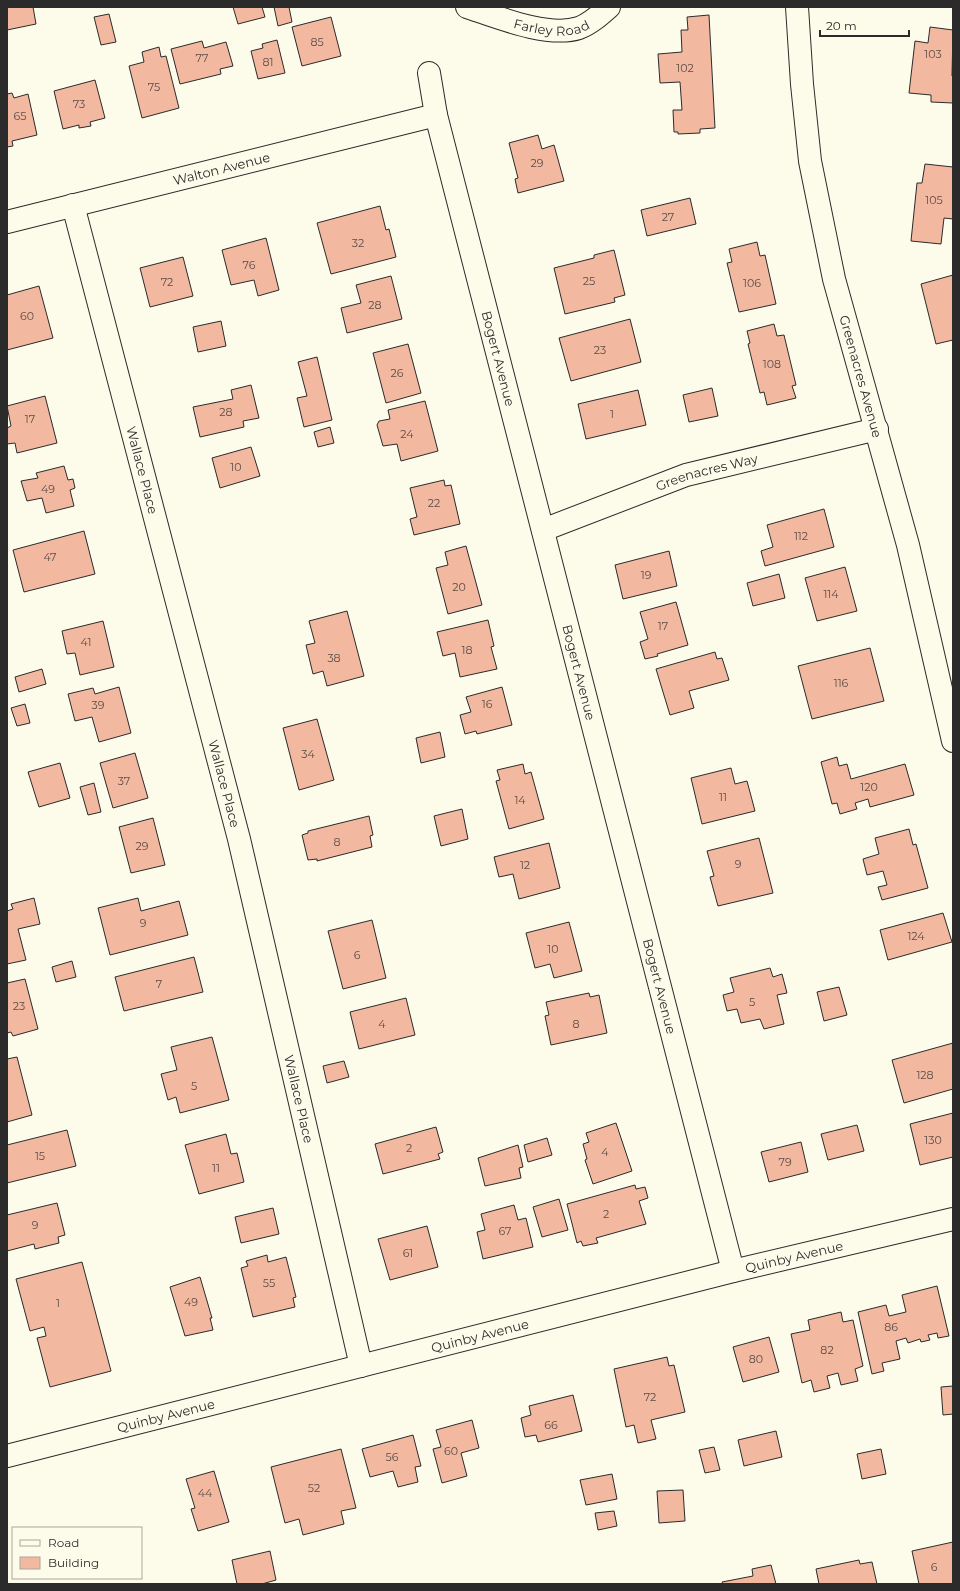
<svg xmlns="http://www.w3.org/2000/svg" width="960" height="1591" font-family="Montserrat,sans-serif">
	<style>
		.building { fill: #f2b8a0; stroke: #2b2b2b }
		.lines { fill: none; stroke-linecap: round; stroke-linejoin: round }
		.minor-casing { stroke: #2b2b2b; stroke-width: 24 }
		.minor { stroke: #fdfbea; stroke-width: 22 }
		.labels { text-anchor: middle; stroke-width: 3; stroke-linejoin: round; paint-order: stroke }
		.number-label { font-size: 11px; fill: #5d4e48 }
		.street-label { font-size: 13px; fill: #2b2b2b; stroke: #fdfbea }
	</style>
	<rect width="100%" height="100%" fill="#fdfbea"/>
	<!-- building -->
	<path class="building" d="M7,7H33L36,24L7,30Z
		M233,7H262L265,17L238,24Z
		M274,7H289L292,22L278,26Z
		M109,14L116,42L101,45L94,17Z
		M709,15L715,128L700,129V133L678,134V132H674L673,110H682L680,82L660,83L658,54L682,52L681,30H688L687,17Z
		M331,17L341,56L302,66L292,27Z
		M930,27L953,30L952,76H953V103L931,102V95L909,93L915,41L928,43Z
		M277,40L285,73L258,79L251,51L263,48L262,44Z
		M202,41L204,48L226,42L233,66L220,69L221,74L180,84L171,49Z
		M159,47L161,57L166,56L179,108L142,118L129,66L144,62L142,52Z
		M95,80L105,118L90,122L91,126L79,128V125L63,129L54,91Z
		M12,93L14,98L28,94L37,135L12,141L13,146L7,147V94Z
		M538,135L542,149L554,145L564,181L518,193L515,179L518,178L509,143Z
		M925,164L953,167V219L944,218L941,244L911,241L917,183H922Z
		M690,198L696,224L647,236L641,210Z
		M380,206L386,230L389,229L396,257L331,274L317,223Z
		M266,238L279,290L258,296L254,280L231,285L222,250Z
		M757,242L760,256L765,255L776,304L739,312L727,263L732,262L729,249Z
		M614,250L625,295L614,298L615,302L565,314L554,268L594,258V255Z
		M183,257L193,296L150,307L140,268Z
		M953,275V340L936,344L921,284Z
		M391,276L402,319L347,333L341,308L361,303L356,285Z
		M39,286L53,338L7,350V295Z
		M630,319L641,362L571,381L559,338Z
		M221,321L226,346L198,352L193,327Z
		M774,324L777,336L784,335L796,385L792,386L796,398L767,405L764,392L760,393L748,344L750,343L747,331Z
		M408,344L421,393L386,403L373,353Z
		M317,357L332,420L304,427L297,398L307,396L298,362Z
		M251,385L259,418L243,421L244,427L200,437L193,407L233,399L231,390Z
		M712,388L718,416L689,422L683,395Z
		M638,390L646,425L586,439L578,404Z
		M45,396L57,443L17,453L15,443L7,444V428L11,426L7,406Z
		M425,401L438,451L401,461L397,444L383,446L377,425L379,421L390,419L388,410Z
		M330,427L334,443L318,447L314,432Z
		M251,447L260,476L220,488L212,458Z
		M64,466L68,480L73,479L75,488L70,490L74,506L46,513L42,498L27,501L21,481L38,478L36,473Z
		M444,480L445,486L451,485L460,524L414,535L410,519L417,517L410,488Z
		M824,509L834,547L765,566L761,551L773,547L767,525Z
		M84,531L95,574L24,592L13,550Z
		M466,546L482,605L448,614L436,568L448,565L445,552Z
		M669,551L677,586L623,599L615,565Z
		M845,567L857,611L817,621L805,578Z
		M779,574L785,598L753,606L747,583Z
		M676,602L688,645L657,654L658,656L645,659L640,642L648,639L640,612Z
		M347,611L364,676L327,686L323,671L313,674L306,645L315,643L309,621Z
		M488,620L494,646L491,647L497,669L460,677L455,653L443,656L437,632Z
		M103,621L114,667L80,675L75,653L67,654L62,631Z
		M870,648L884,701L812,719L798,666Z
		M715,652L717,659L722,658L729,680L689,691L694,708L670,715L656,669Z
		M42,669L46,684L19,692L15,677Z
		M119,687L131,733L99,742L92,717L75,721L68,694L93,688L95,694Z
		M502,687L512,725L477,734L476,731L465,734L460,715L471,712L466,697Z
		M25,704L30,723L17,726L11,708Z
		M317,719L334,780L299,790L283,728Z
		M440,732L445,757L421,763L416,738Z
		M135,753L148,798L113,808L100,763Z
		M837,757L839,766L847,764L851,779L905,764L914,795L870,807L868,799L855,803L857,809L840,814L837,803L832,804L821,762Z
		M60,763L70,798L39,807L28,772Z
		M523,764L525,774L531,772L544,819L509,829L496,781L500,780L497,770Z
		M731,768L735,784L747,781L755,811L702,824L691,778Z
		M94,783L101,812L88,815L80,787Z
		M462,809L468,839L441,846L434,816Z
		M369,816L373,835L370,836L372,847L317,861V859L308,860L302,835L308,833V831Z
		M153,818L165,865L131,873L119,827Z
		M909,829L913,845L916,844L928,888L882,900L878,887L887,885L883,871L867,875L863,859L879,854L875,838Z
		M759,838L773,893L718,906L710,877L714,876L707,851Z
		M549,843L560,888L519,899L513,874L499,877L494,857Z
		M34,898L40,924L18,929L26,960L7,964V911L13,909L11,904Z
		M138,898L141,911L179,901L188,935L110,955L98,908Z
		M943,913L952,942L888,960L880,930Z
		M372,920L386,978L343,989L328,931Z
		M569,922L582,971L554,978L550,964L535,968L526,933Z
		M194,957L203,992L124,1011L115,977Z
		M72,961L76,977L56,982L52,967Z
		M770,968L773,977L782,974L787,993L777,995L784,1024L764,1029L760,1019L741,1023L737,1009L727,1011L723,995L734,992L730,978Z
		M25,979L38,1029L13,1036L11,1032L7,1033V983Z
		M839,987L847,1015L824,1021L817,992Z
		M589,993L590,997L599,995L607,1033L551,1045L545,1016L549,1015L546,1002Z
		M406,998L415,1035L359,1049L350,1012Z
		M212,1037L229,1100L180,1113L176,1097L168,1100L161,1074L177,1070L171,1047Z
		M953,1043V1089L904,1103L892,1060Z
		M17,1057L32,1115L7,1122V1059Z
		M344,1061L349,1077L327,1083L323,1066Z
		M953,1113V1157L920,1165L910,1124Z
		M616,1123L632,1171L593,1184L585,1160L587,1159L583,1144L589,1142L586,1133Z
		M857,1125L864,1151L828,1160L821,1134Z
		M436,1127L443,1152L438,1154L440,1159L383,1174L375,1144Z
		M67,1130L76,1166L7,1183V1145Z
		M226,1134L231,1154L237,1153L244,1182L199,1194L185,1145Z
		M547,1138L552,1155L528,1162L524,1145Z
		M801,1142L808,1172L769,1182L761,1152Z
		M518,1145L523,1167L519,1168L521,1178L485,1186L478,1158Z
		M635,1185L636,1189L645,1187L648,1198L639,1201L646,1224L596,1238L598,1243L583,1246L581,1241L577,1243L567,1204Z
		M559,1199L568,1230L542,1237L533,1207Z
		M57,1203L65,1235L58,1237L59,1243L35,1249L34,1244L7,1251V1215Z
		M514,1205L518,1220L526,1218L533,1247L483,1259L477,1232L485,1230L481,1214Z
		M273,1208L279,1234L241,1243L235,1217Z
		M427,1226L438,1267L390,1280L378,1239Z
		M267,1255L268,1262L286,1257L296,1297L293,1298L295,1307L253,1317L241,1268L248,1266L246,1261Z
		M82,1262L111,1371L50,1387L37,1338L46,1336L44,1327L30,1331L16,1279Z
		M200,1277L212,1318H210L213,1330L185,1336L170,1287Z
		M937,1286L949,1336L938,1338L937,1333L928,1335L930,1340L921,1342L920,1339L908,1343L906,1338L896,1341L900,1359L882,1363L884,1371L872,1374L858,1312L886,1305L889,1316L906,1312L902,1295Z
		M841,1312L843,1322L853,1320L863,1366L855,1369L858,1381L841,1385L838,1373L827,1376L830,1388L814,1392L811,1380L802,1383L791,1334L810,1330L808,1320Z
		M769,1337L779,1372L743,1382L733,1347Z
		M667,1357L669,1366L674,1365L685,1412L651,1420L656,1439L638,1443L634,1425L626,1427L614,1369Z
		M953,1386V1414L943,1415L941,1387Z
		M573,1395L582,1431L538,1442L536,1435L525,1437L521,1418L531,1415L529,1406Z
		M472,1420L479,1448L461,1453L467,1476L442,1483L433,1449L441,1447L436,1430Z
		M776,1431L782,1457L744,1466L738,1440Z
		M413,1435L421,1466L415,1467L418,1482L398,1487L393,1471L370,1477L362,1449Z
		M714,1447L720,1470L705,1473L699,1450Z
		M341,1449L356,1508L341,1511L344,1524L303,1535L299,1519L285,1523L271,1467Z
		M881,1449L886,1474L862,1479L857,1454Z
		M214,1471L229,1522L198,1531L191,1509L195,1508L186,1479Z
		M612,1474L617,1499L586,1505L580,1480Z
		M683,1490L685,1521L659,1523L657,1491Z
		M614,1511L617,1526L598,1530L595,1513Z
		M953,1542V1584H919L912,1551Z
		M270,1551L276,1580L262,1584H237L232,1560Z
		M859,1560L860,1564L872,1562L877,1584H819L816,1569Z
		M771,1565L776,1584H723L722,1582L753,1576L752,1569Z"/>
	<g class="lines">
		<!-- minor casing -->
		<g class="minor-casing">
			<g id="minor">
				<path id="s1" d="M467,7C497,17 548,38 579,28C590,24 600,15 609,7"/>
				<path id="s2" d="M797,7L802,84L810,161L834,279L908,545L953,741"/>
				<path id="s3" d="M429,73L436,115L733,1271"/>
				<path id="s4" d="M73,205L239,839L361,1366"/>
				<path id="s5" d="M7,222L436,115"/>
				<path id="s6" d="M543,530L686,475L877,429"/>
				<path id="s7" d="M7,1456L733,1271L953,1219"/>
			</g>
		</g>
		<!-- minor -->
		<use href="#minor" class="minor"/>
	</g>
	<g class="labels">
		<!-- number labels -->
		<g class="number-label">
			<text x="317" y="46">85</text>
			<text x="933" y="58">103</text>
			<text x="202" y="62">77</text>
			<text x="268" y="66">81</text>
			<text x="685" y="72">102</text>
			<text x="154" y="91">75</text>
			<text x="79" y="108">73</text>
			<text x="20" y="120">65</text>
			<text x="537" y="167">29</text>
			<text x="934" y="204">105</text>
			<text x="668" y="221">27</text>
			<text x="358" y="247">32</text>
			<text x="249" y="269">76</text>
			<text x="589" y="285">25</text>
			<text x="167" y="286">72</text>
			<text x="752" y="287">106</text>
			<text x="375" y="309">28</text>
			<text x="27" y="320">60</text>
			<text x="600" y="354">23</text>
			<text x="772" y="368">108</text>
			<text x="397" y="377">26</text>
			<text x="226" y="416">28</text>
			<text x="612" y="418">1</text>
			<text x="30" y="423">17</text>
			<text x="407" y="438">24</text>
			<text x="236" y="471">10</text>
			<text x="48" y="493">49</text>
			<text x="434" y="507">22</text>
			<text x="801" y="540">112</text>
			<text x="50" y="561">47</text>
			<text x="646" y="579">19</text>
			<text x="459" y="591">20</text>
			<text x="831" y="598">114</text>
			<text x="663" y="630">17</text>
			<text x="86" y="646">41</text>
			<text x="467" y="654">18</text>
			<text x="334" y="662">38</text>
			<text x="841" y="687">116</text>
			<text x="487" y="708">16</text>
			<text x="98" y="709">39</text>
			<text x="308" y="758">34</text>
			<text x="124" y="785">37</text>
			<text x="869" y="791">120</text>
			<text x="723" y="801">11</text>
			<text x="520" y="804">14</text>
			<text x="337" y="846">8</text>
			<text x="142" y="850">29</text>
			<text x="738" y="868">9</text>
			<text x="525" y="869">12</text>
			<text x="143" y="927">9</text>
			<text x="916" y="940">124</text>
			<text x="553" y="953">10</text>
			<text x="357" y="959">6</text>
			<text x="159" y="988">7</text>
			<text x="752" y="1006">5</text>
			<text x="19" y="1010">23</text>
			<text x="382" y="1028">4</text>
			<text x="576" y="1028">8</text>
			<text x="925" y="1079">128</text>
			<text x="194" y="1090">5</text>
			<text x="933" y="1144">130</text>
			<text x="409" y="1152">2</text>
			<text x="605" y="1156">4</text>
			<text x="40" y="1160">15</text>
			<text x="785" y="1166">79</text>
			<text x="216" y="1172">11</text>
			<text x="606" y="1218">2</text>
			<text x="35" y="1229">9</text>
			<text x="505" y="1235">67</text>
			<text x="408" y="1257">61</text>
			<text x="269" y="1287">55</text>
			<text x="191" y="1306">49</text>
			<text x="58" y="1307">1</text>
			<text x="891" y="1331">86</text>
			<text x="827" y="1354">82</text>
			<text x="756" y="1363">80</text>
			<text x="650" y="1401">72</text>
			<text x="551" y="1429">66</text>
			<text x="451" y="1455">60</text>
			<text x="392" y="1461">56</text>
			<text x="314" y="1492">52</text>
			<text x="205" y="1497">44</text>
			<text x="934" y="1571">6</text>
		</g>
		<!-- street labels -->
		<g class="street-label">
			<text dy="5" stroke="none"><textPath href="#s1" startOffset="88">Farley Road</textPath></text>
			<text dy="5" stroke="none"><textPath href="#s5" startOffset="221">Walton Avenue</textPath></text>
			<text dy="5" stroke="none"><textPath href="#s3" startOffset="294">Bogert Avenue</textPath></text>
			<text dy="5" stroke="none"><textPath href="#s2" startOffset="376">Greenacres Avenue</textPath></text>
			<text dy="5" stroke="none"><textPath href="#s4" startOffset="274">Wallace Place</textPath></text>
			<text dy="5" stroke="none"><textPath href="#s6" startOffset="174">Greenacres Way</textPath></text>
			<text dy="5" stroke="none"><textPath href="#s3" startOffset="618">Bogert Avenue</textPath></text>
			<text dy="5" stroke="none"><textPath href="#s4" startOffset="598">Wallace Place</textPath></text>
			<text dy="5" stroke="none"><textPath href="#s3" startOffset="942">Bogert Avenue</textPath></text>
			<text dy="5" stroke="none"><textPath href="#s4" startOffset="922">Wallace Place</textPath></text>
			<text dy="5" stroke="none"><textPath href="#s7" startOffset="812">Quinby Avenue</textPath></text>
			<text dy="5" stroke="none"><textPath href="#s7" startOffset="488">Quinby Avenue</textPath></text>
			<text dy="5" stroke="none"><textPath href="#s7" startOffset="164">Quinby Avenue</textPath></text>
		</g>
	</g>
	<!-- border -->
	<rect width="960" height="1591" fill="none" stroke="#2b2b2b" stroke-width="16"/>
	<!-- legend -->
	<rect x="12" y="1527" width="130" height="52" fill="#fdfbea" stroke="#a9a89e"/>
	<rect x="20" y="1540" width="20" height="6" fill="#fdfbea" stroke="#a9a89e"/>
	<text x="48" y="1547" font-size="12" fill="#2b2b2b">Road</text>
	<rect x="20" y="1557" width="20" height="12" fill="#f2b8a0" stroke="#a9a89e"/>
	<text x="48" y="1567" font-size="12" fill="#2b2b2b">Building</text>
	<!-- scale -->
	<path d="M820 30v6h89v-6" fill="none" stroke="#2b2b2b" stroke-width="2"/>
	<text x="826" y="30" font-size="12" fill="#2b2b2b" stroke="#fdfbea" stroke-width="3" paint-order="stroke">20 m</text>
</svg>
